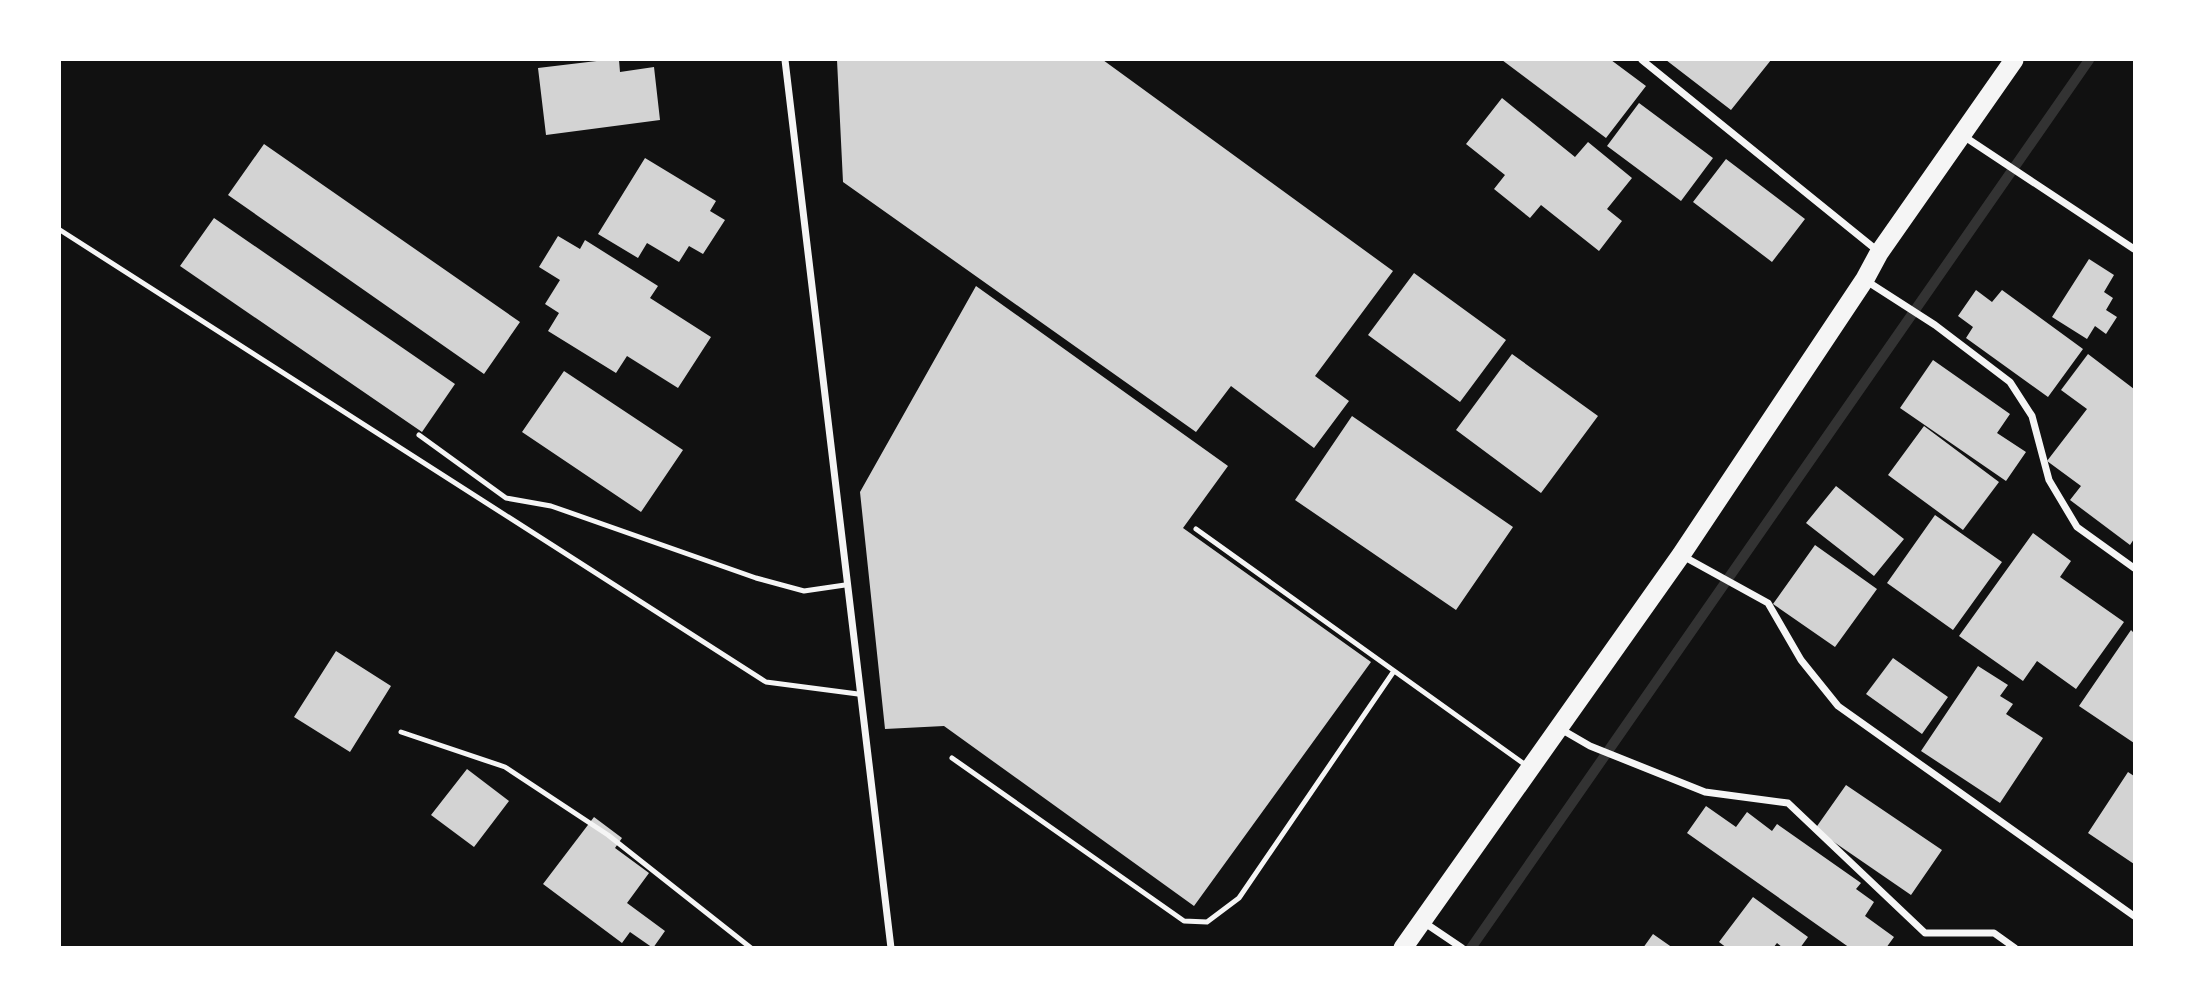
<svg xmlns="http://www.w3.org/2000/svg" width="2194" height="1007" font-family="Barlow,sans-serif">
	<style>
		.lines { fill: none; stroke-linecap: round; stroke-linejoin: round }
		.stream { stroke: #333; stroke-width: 10 }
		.building { fill: #d3d3d3 }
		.service { stroke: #f5f5f5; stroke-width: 5 }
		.minor { stroke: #f5f5f5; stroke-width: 7 }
		.trunk { stroke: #f5f5f5; stroke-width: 19 }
	</style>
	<rect width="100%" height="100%" fill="#111"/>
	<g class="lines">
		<!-- stream -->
		<path class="stream" d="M1471,948L2089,60"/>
	</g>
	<!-- building -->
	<path class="building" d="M605,60H619L620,72L654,67L660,120L546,135L538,68Z
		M837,60H1103L1393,271L1315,376L1349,401L1314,448L1231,386L1196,432L843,182Z
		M1502,60H1611L1646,86L1606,138Z
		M1666,60H1771L1731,110Z
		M1502,98L1575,157L1588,142L1632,178L1607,209L1622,221L1599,251L1541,205L1530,218L1494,189L1505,175L1466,144Z
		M1639,103L1713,158L1681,201L1607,146Z
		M264,144L520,322L484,374L228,195Z
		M645,158L716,201L710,211L725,220L703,254L689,246L679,262L647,243L638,258L598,234Z
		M1726,159L1805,219L1772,262L1693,202Z
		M214,218L455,384L422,432L180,266Z
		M558,236L580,249L585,240L658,286L650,298L711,337L678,388L627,356L616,373L548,331L559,313L545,304L560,280L539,267Z
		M2089,259L2114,275L2104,292L2113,298L2106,310L2117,317L2106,334L2095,326L2087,339L2052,317Z
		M1414,273L1506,340L1460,402L1368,335Z
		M976,286L1228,466L1183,528L1371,662L1194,906L944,726L885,729L860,492Z
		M1976,290L1992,302L2002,290L2083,349L2048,397L1966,338L1973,327L1958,316Z
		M1512,354L1598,416L1541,493L1456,430Z
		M2088,354L2134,389V539L2130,545L2070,500L2081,486L2047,461L2087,409L2061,390Z
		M1933,360L2010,414L1997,433L2026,452L2006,481L1900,408Z
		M564,371L683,450L641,512L522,432Z
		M1352,416L1513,527L1456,610L1295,500Z
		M1924,426L1999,482L1963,530L1888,475Z
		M1836,486L1904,539L1874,576L1806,523Z
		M1935,515L2002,562L1953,630L1887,583Z
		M2033,533L2071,561L2060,577L2124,622L2076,689L2037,661L2023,681L1959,636Z
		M1815,545L1877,589L1835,647L1773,604Z
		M2131,630L2134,633V743L2079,706Z
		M336,651L391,686L350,752L294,717Z
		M1893,658L1948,697L1922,734L1866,694Z
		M1978,666L2008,685L2000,696L2013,704L2006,714L2043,738L2000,803L1921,751Z
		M467,769L509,801L474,847L431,815Z
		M2128,772L2134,776V864L2088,833Z
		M1846,785L1942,850L1911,895L1815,829Z
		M1706,806L1736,827L1747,812L1772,831L1777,824L1861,883L1856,889L1874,902L1865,916L1894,937L1886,948H1850L1687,833Z
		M594,817L622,838L615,848L649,873L627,903L665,931L653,948L630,932L622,943L543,884Z
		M1753,897L1808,937L1800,948H1783L1777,943L1773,948H1727L1719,942Z
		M1653,934L1673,948H1643Z"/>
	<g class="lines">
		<!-- service -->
		<path class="service" d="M60,230L766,682L858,694
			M419,435L506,498L551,506L756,578L804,591L845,585
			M1196,529L1527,766
			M401,732L505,767L608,835L751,948
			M952,758L1184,921L1207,922L1239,898L1394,671"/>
		<!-- minor -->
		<path class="minor" d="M785,60L891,948
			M1642,60L1879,252
			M1962,135L2134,249
			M1865,280L1935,325L2010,382L2032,416L2049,480L2077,527L2134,568
			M1681,555L1768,603L1801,660L1838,706L2134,916
			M1559,728L1590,746L1705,792L1788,803L1925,933H1994L2015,948
			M1422,921L1462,948"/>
		<!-- trunk -->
		<path class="trunk" d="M1403,948L1681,555L1865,279L1879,253L2014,60"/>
	</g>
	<!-- border -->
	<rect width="2194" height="1007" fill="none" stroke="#ffffff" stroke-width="122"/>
</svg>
